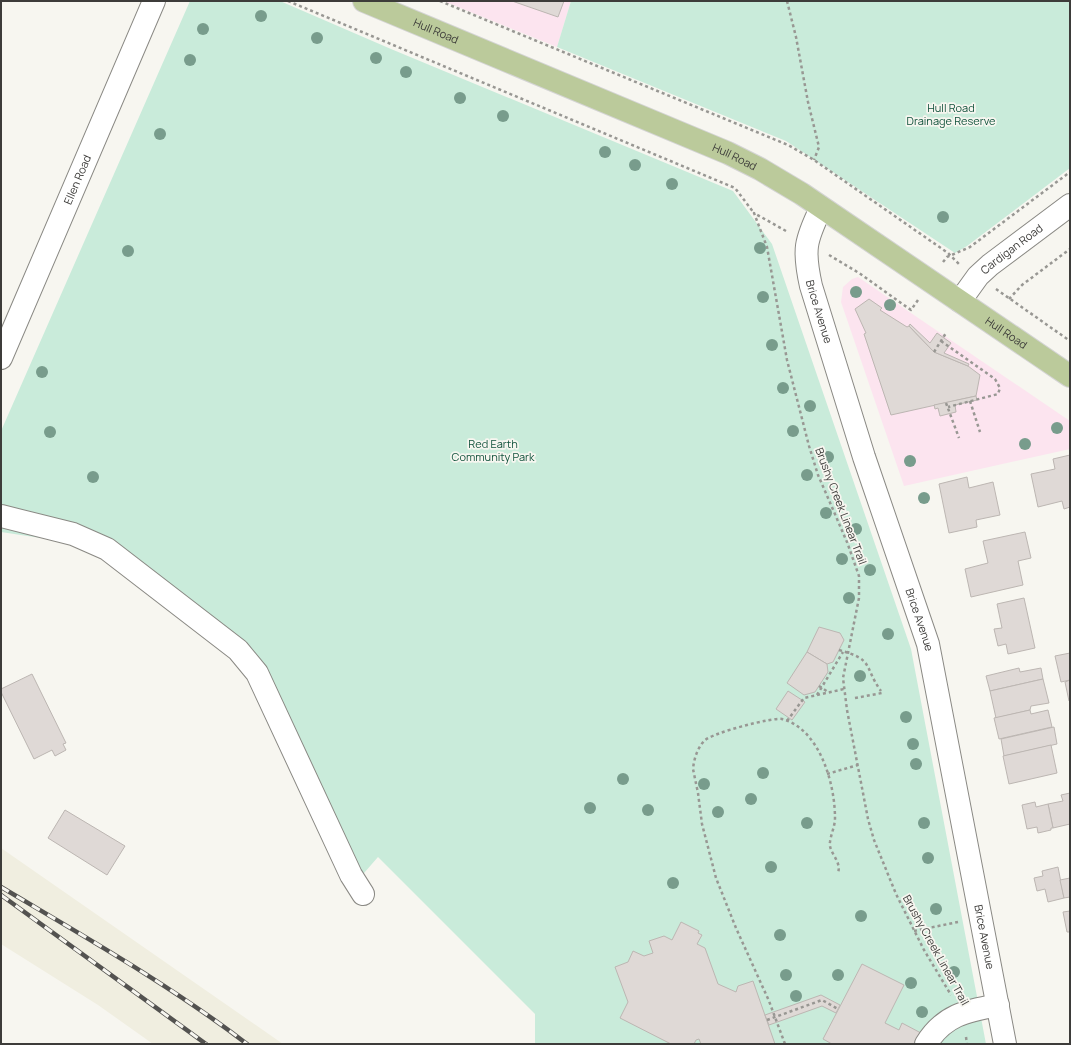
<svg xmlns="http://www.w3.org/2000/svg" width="1071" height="1045" font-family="Manrope,sans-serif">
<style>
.commercial{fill:#fce4ef}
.built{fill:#f0eee0}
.green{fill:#c9ebda}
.building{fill:#dfd9d6;stroke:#bcb6b2}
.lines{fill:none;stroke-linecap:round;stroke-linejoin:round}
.minor-casing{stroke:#8a8984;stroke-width:24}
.major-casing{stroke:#d4d4d4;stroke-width:24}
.path{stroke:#989793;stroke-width:2.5;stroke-dasharray:3 3;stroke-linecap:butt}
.minor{stroke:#fff;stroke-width:22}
.major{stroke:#bbca9b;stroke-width:22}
.rail-casing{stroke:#535250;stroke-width:4.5}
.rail{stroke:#f7f6f0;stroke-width:3;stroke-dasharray:9;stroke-linecap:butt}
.tree{fill:#789c8c}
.labels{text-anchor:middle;stroke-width:3.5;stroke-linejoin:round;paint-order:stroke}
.street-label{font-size:11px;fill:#3d3c3a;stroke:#f7f6f0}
.park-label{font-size:11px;fill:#10523b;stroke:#f7f6f0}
</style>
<rect width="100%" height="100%" fill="#f7f6f0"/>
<!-- commercial -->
<g class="commercial">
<path d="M443,1H571L557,47Z"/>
<path d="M858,277L1070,421V449L904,486L841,302L843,287L852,279Z"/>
</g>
<!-- built -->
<path class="built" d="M1,848L283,1044H153L98,1005L1,944Z"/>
<!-- green -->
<g class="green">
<path d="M190,1H280L391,49L733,191L772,244L911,649L986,1044H535V1014L378,857L351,888L256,690L236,660L103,558L74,543L1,532V431Z"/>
<path d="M571,1H1070V168L967,246L955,253L786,141L557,47Z"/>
</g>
<!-- building -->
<g class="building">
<path d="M512,1H564L558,17Z"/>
<path d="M869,299L882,308L880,310L907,327L909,326L934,352L968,366L980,375L976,396L891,415L864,334L866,333L855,309Z"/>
<path d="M910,324L930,343L937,333L951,343L944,353L969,364L968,366L934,352L909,326Z"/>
<path d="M976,396L977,400L955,405L956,412L940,416L938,408L935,409L934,405Z"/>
<path d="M1070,455V507L1064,509L1062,501L1038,507L1031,474L1055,469L1053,459Z"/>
<path d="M967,477L969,488L993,482L1000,515L976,520L977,527L949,533L939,484Z"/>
<path d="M1025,532L1031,558L1018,561L1023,585L971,597L965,569L988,563L983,541Z"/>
<path d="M1024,598L1035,648L1008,654L1006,644L998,646L994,629L1002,628L997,604Z"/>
<path d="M819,627L840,633L844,640L833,662L827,664L807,652Z"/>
<path d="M807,652L827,664L828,672L815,692L804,695L787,683Z"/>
<path d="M1070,653V680L1061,682L1055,656Z"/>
<path d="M1019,668L1020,672L1041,668L1043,679L990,691L986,676Z"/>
<path d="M32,674L66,743L63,744L66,750L55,756L52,750L34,759L1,692V689Z"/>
<path d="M1043,679L1049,703L1031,706L1030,710L996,718L990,691Z"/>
<path d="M1070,680V701H1069L1065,682Z"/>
<path d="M788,691L805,702L792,720L776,709Z"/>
<path d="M1030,710L1031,714L1048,710L1052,727L999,739L994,718Z"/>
<path d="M1054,727L1057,744L1004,756L1001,739Z"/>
<path d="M1051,745L1057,773L1009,784L1003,756Z"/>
<path d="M1070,793V824L1053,828L1048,804L1063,801L1061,795Z"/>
<path d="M1035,802L1036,807L1048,804L1053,828H1051V830L1038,833L1037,827L1027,829L1022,805Z"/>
<path d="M65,810L125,846L107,875L48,838Z"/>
<path d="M1058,867L1064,898L1048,902L1045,889L1037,891L1034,878L1043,876L1042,871Z"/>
<path d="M1070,878V897L1064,898L1060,880Z"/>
<path d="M1070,911V932H1067L1063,912Z"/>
<path d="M681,922L699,931L698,933L702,935L697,944L705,948L718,984L736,992L738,986L753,981L775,1044H701L699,1039L696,1040L694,1044H671L620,1018L628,1002L615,967L628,962L633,951L644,956L653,953L649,941L664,936L672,940Z"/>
<path d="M862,964L904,985L885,1023L899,1030L902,1023L921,1033L916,1044H832L823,1039Z"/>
<path d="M821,995L840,1005L836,1013L822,1006L769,1025L765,1015Z"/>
</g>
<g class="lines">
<!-- minor casing -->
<g class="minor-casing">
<g id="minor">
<path id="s1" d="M821,208C805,241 803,250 811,286L864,457L928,644L1005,1044"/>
<path id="s2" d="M960,301L978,276L990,265L1070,205"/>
<path id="s3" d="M1,358L154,1"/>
<path d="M1,516L73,534L107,549L238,650L257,673L351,875L363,894"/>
<path d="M926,1044C944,1015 966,1011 998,1005"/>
</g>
</g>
<!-- major casing -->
<g class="major-casing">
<g id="major">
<path id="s4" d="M364,1L728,153L760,169L802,194L1070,376"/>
</g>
</g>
<!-- path -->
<g class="path">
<path d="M288,1L735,188L754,213"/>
<path d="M440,1L788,145L814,160L948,253L959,264"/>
<path d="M787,1L796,37L808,102L819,147L814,160"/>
<path d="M786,231L754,213L767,247L787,360L809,446L818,475L847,542L859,576V598L843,678L847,710L868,819L874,840L896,894L924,950L951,995"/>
<path d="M829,255L859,273L911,310L918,300"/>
<path d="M943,262L947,257L970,247L1070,172"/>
<path d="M996,289L1070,341"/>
<path d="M1009,299L1022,285L1070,249"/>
<path d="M941,341L995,379L1000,388L998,394L948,407"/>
<path d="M934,352L946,333"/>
<path d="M970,401L980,432"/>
<path d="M946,403L959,438"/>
<path d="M839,650C875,660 863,666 881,691"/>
<path d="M819,686L828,692"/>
<path d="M817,695L843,652"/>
<path d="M855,698L882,693"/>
<path d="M787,721L804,698L844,689"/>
<path d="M827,774L858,765"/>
<path d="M914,931L958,922"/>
<path d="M767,1020L822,1000L838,1009"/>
<path d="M966,1037L967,1044"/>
<path d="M785,1044L769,1001L736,928L716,878L702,824L698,793L693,769C694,759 697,749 704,741C711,733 773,717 782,719C820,729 835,784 835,818C835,826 831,834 830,842C828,852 842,861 838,873"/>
</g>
<!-- minor -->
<use href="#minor" class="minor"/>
<!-- major -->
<use href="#major" class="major"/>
<!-- rail casing -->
<g class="rail-casing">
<g id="rail">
<path d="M1,887C85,937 170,985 247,1044"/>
<path d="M1,895L206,1044"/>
</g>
</g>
<!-- rail -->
<use href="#rail" class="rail"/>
</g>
<!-- trees -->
<g class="tree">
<circle cx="261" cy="16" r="6"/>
<circle cx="203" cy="29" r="6"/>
<circle cx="317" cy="38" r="6"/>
<circle cx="376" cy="58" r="6"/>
<circle cx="190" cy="60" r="6"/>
<circle cx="406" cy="72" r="6"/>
<circle cx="460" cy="98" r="6"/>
<circle cx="503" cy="116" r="6"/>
<circle cx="160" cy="134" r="6"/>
<circle cx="605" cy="152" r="6"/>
<circle cx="635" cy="165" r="6"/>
<circle cx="672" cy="184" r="6"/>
<circle cx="943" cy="217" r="6"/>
<circle cx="760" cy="248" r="6"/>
<circle cx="128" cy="251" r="6"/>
<circle cx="856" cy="292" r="6"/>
<circle cx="763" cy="297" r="6"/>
<circle cx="890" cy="305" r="6"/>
<circle cx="772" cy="345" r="6"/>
<circle cx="42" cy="372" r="6"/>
<circle cx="783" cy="388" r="6"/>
<circle cx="810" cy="406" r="6"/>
<circle cx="1057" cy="428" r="6"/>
<circle cx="793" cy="431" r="6"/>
<circle cx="50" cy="432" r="6"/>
<circle cx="1025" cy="444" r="6"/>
<circle cx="828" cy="457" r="6"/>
<circle cx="910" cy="461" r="6"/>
<circle cx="807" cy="475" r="6"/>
<circle cx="93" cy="477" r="6"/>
<circle cx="924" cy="498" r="6"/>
<circle cx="826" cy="513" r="6"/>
<circle cx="856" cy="529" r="6"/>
<circle cx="842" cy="559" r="6"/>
<circle cx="870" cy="570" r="6"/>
<circle cx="849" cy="598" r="6"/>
<circle cx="888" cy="634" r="6"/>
<circle cx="860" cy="676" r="6"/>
<circle cx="906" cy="717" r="6"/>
<circle cx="913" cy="744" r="6"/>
<circle cx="916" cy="764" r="6"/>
<circle cx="763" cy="773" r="6"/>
<circle cx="623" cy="779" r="6"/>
<circle cx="704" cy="784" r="6"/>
<circle cx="751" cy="799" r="6"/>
<circle cx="590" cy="808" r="6"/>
<circle cx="648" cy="810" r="6"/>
<circle cx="718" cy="812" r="6"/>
<circle cx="807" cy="823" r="6"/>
<circle cx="924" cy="823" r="6"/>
<circle cx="928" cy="858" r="6"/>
<circle cx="771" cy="867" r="6"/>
<circle cx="673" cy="883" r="6"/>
<circle cx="936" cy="909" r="6"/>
<circle cx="861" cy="916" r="6"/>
<circle cx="780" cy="935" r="6"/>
<circle cx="954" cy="972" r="6"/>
<circle cx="786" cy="975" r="6"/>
<circle cx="838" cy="975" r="6"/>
<circle cx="911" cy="983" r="6"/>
<circle cx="796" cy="996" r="6"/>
<circle cx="922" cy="1012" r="6"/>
</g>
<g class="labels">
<!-- street labels -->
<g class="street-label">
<text dy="4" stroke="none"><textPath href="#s4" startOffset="78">Hull Road</textPath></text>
<text dy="4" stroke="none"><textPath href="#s4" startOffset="402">Hull Road</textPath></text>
<text dy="4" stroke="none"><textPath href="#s3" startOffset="194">Ellen Road</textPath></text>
<text dy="4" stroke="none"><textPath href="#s2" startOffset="74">Cardigan Road</textPath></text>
<text dy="4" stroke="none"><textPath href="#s1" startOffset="108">Brice Avenue</textPath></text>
<text dy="4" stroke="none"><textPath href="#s4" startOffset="726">Hull Road</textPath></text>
<text transform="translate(841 506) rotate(69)" y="4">Brushy Creek Linear Trail</text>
<text dy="4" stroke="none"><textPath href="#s1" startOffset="432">Brice Avenue</textPath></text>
<text dy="4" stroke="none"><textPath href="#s1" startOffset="756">Brice Avenue</textPath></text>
<text transform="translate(936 950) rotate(61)" y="4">Brushy Creek Linear Trail</text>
</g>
<!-- park labels -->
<g class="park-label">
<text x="951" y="112">Hull Road<tspan x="951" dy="13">Drainage Reserve</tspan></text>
<text x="493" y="448">Red Earth<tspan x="493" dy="13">Community Park</tspan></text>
</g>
</g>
<!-- border -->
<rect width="1071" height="1045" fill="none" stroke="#3d3c3a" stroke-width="4"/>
</svg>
